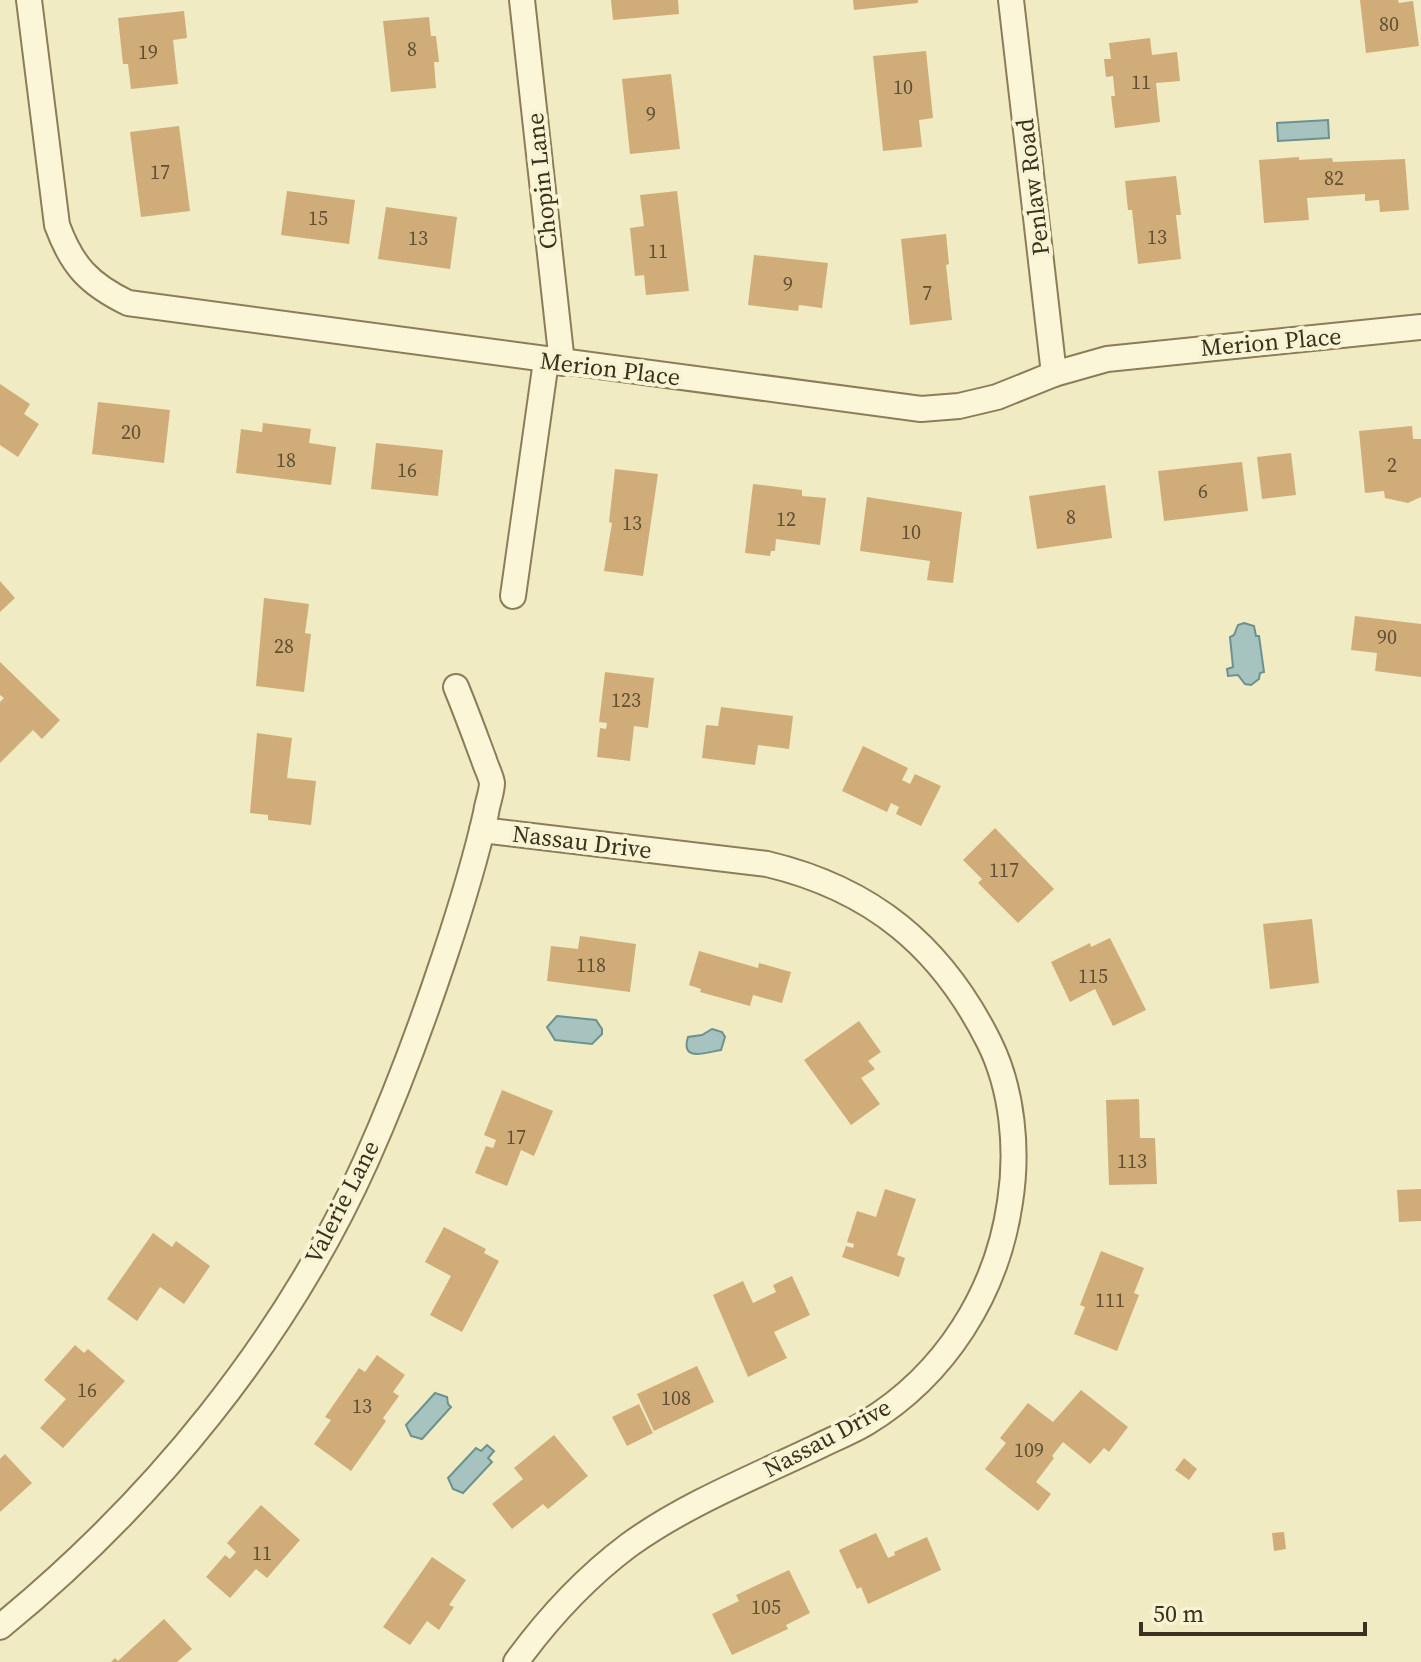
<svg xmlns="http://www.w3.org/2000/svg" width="1421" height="1662" font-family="'Source Serif 4',serif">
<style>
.water{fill:#a6c3c0;stroke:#6c9290;stroke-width:2}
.building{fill:#d0ad78}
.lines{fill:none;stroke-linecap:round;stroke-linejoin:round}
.street-casing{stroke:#8b7d59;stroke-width:28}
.street{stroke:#faf6d7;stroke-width:24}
.labels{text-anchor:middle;stroke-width:8;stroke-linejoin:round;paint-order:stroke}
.number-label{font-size:20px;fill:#605034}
.street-label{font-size:24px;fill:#3b311e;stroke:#f7f4d3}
</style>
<rect width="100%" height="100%" fill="#f0ebc3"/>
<!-- water -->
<g class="water">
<path d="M1328,120L1329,138L1278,141L1277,123Z"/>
<path d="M1244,623L1254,626L1256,636H1259L1264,672L1260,673L1259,679L1251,685L1245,684L1238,675L1228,676L1227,669L1233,667L1230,637L1234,635L1238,625Z"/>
<path d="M557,1016L596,1020L602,1029V1034L592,1044L555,1040L547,1027Z"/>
<path d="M712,1029L722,1032L725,1037L721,1050C707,1052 680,1063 688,1037L702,1035Z"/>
<path d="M435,1393L447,1397L448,1404L451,1407L422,1439L411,1436L406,1425Z"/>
<path d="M487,1445L494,1451L488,1458L492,1462L463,1493L453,1489L448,1478L476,1448L481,1451Z"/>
</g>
<!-- building -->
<g class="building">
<path d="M611,0H678L679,14L613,20Z"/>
<path d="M853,0H918V3L854,10Z"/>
<path d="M1360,0H1398L1399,3L1413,1L1419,46L1366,53Z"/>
<path d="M184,11L187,38L173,40L178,84L131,89L128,64H123L118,18Z"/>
<path d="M429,17L431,36H436L439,62H434L436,88L391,92L383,21Z"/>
<path d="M1150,38L1152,55L1177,52L1180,81L1156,83L1160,122L1115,128L1111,96H1115L1113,76L1106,77L1104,59H1111L1109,43Z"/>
<path d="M926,51L933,118L919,120L922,147L883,151L873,56Z"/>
<path d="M671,74L680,149L630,154L622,79Z"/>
<path d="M179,126L190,211L141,217L130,132Z"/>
<path d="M1299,157V160L1332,158L1333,162L1405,159L1409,210L1380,212L1379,200L1365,201V194L1307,198L1309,220L1264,223L1259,160Z"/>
<path d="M1176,176L1181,215H1176L1181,259L1138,264L1132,210H1128L1125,181Z"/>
<path d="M287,191L355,200L349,244L281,235Z"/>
<path d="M677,191L689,291L646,295L644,275L635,276L630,228L644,226L640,195Z"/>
<path d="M386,207L457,217L450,269L378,259Z"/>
<path d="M946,234L949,264L946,265L952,320L910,325L901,239Z"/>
<path d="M754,255L828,263L822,308L799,305L798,311L748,305Z"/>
<path d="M0,384L30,404L24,414L39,424L18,457L0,445Z"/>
<path d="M98,402L170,410L164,463L92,454Z"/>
<path d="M263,423L311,429L309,443L336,447L331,485L236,473L241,429L262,432Z"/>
<path d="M1412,426L1413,439H1421V497L1408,503L1385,498L1384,491L1365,493L1359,431Z"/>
<path d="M376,443L443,450L438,496L371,489Z"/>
<path d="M1291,453L1296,495L1262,499L1257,457Z"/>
<path d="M1242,462L1248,511L1164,521L1158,471Z"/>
<path d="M615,469L658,474L643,576L604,571L612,523L609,522Z"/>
<path d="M753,484L802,490V496L826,498L820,545L776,539L775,551H771L770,556L745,553Z"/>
<path d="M1105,485L1112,538L1037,549L1029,496Z"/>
<path d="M867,497L962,512L953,583L927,580L930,561L860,551Z"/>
<path d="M0,581L15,598L0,612Z"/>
<path d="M264,598L309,604L305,633L311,634L304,692L256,686Z"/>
<path d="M1355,616L1421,624V677L1375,671L1377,653L1351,650Z"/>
<path d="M0,662L60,720L42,739L33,730L0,763V702L4,698L0,695Z"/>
<path d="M605,672L654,678L648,728L634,726L630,761L597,757L600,728L606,729L607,723L599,722Z"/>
<path d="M721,707L793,716L789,749L758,745L755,765L702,758L706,725L718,726Z"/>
<path d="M257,733L292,738L287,778L316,781L311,825L268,820V815L250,813Z"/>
<path d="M863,746L908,768L902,780L910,784L915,774L941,786L921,826L896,814L899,807L891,803L887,812L842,791Z"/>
<path d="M995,828L1054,889L1018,923L978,883L982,879L963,860Z"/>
<path d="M1312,919L1319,983L1270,989L1263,924Z"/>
<path d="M580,936L636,944L630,992L547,981L551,946L578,949Z"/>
<path d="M1110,938L1146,1010L1113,1026L1095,989L1070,1002L1051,962L1090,943L1091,947Z"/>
<path d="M699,951L758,968L759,963L791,972L782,1003L753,995L750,1006L700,992L701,989L689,985Z"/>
<path d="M859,1021L881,1052L868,1061L875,1069L861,1078L880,1104L851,1125L804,1060Z"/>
<path d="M502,1090L553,1111L534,1156L521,1150L507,1186L475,1173L486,1146L493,1148L496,1140L484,1135Z"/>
<path d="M1139,1099L1140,1138H1155L1157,1184L1109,1185L1106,1100Z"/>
<path d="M885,1189L916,1199L897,1255L905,1258L899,1277L842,1257L846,1246L853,1248L854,1244L847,1242L857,1211L876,1217Z"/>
<path d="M1421,1189V1221L1399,1222L1397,1190Z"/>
<path d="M444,1227L486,1249L484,1253L499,1261L462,1332L430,1315L451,1276L425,1262Z"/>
<path d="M153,1233L172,1247L176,1241L210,1266L184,1304L160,1287L137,1321L107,1299Z"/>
<path d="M1101,1251L1144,1268L1134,1293L1139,1295L1117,1351L1074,1334L1085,1307L1080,1305Z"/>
<path d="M792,1276L810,1315L774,1332L787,1358L748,1377L713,1295L743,1281L753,1303L776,1292L773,1285Z"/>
<path d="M75,1345L84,1353L88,1349L125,1381L63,1448L40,1428L66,1399L44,1380Z"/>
<path d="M377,1355L405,1375L393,1392L399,1396L383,1418L386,1421L351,1471L314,1444L331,1420L325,1417L359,1368L365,1372Z"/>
<path d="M697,1366L714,1402L654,1431L637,1394Z"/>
<path d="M1081,1390L1128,1427L1109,1452L1104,1448L1090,1464L1063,1442L1052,1456L1054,1458L1036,1482L1051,1494L1038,1511L985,1469L1006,1443L1000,1438L1028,1403L1053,1422Z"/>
<path d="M639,1404L653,1433L627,1446L612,1417Z"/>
<path d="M554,1435L588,1476L548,1509L543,1504L512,1529L492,1504L523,1479L514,1468Z"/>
<path d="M5,1454L32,1483L0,1512V1459Z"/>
<path d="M1184,1458L1197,1469L1189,1480L1175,1470Z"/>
<path d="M261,1505L300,1540L267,1578L256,1569L230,1598L206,1577L225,1555L230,1559L236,1552L227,1543Z"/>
<path d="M1284,1532L1286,1549L1274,1551L1272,1533Z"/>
<path d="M876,1533L888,1558L895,1555L894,1552L927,1537L941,1570L868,1604L861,1587L857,1589L839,1550Z"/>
<path d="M432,1557L466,1580L449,1605L454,1607L439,1630L427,1621L410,1645L383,1627Z"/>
<path d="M789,1570L810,1613L786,1625L788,1629L732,1655L712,1614L739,1601L736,1595Z"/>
<path d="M164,1619L192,1649L177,1662H111L115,1658L118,1661Z"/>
</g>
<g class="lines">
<!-- street casing -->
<g class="street-casing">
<g id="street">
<path d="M29,0L57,225C72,266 89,284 128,303L921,409L959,406L997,397L1054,374L1107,359L1421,327"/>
<path d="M522,0L562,363"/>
<path d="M1011,0L1054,374"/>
<path d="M513,596L546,361"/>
<path d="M482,830L767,864C872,889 941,946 989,1042C1013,1090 1018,1151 1010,1202C997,1293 945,1375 866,1423C851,1432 833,1439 817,1447C754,1477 686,1504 629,1545C585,1578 548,1618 516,1662"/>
<path d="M0,1627C153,1502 285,1341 366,1161C396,1094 421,1027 444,958C460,910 475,862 486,813C487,804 492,792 492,783C491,776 486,767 484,760C475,736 466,711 456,687"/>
</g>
</g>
<!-- street -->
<use href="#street" class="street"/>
</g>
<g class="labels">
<!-- number labels -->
<g class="number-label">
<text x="1389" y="31">80</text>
<text x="412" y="56">8</text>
<text x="148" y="59">19</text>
<text x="1141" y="89">11</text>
<text x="903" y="94">10</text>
<text x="651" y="121">9</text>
<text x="160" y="179">17</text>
<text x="1334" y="185">82</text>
<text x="318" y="225">15</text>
<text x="1157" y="244">13</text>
<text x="418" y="245">13</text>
<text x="658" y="258">11</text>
<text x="788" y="291">9</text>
<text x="927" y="300">7</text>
<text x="131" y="439">20</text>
<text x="286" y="467">18</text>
<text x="1392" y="472">2</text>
<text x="407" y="477">16</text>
<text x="1203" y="498">6</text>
<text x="1071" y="524">8</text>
<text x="786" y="526">12</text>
<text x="632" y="530">13</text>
<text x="911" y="539">10</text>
<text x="1387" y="644">90</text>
<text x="284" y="653">28</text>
<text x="626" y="707">123</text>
<text x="1004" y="877">117</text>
<text x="591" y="972">118</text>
<text x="1093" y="983">115</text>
<text x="516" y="1144">17</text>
<text x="1132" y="1168">113</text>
<text x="1110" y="1307">111</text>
<text x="87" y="1397">16</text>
<text x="676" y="1405">108</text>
<text x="362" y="1413">13</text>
<text x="1029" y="1457">109</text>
<text x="262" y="1560">11</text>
<text x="766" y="1614">105</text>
</g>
<!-- street labels -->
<g class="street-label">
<text transform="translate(542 181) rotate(-96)" y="8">Chopin Lane</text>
<text transform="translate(1033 187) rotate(-97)" y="8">Penlaw Road</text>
<text transform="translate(1271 342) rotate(-5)" y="8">Merion Place</text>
<text transform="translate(610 369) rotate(7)" y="8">Merion Place</text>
<text transform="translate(582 842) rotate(7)" y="8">Nassau Drive</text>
<text transform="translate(342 1202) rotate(-63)" y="8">Valerie Lane</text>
<text transform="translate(827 1438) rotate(-28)" y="8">Nassau Drive</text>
</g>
</g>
<!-- scale -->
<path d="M1141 1622v12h224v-12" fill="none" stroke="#3b311e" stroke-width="4"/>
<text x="1153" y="1622" font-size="24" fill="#3b311e" stroke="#f7f4d3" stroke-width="6" paint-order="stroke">50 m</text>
</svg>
